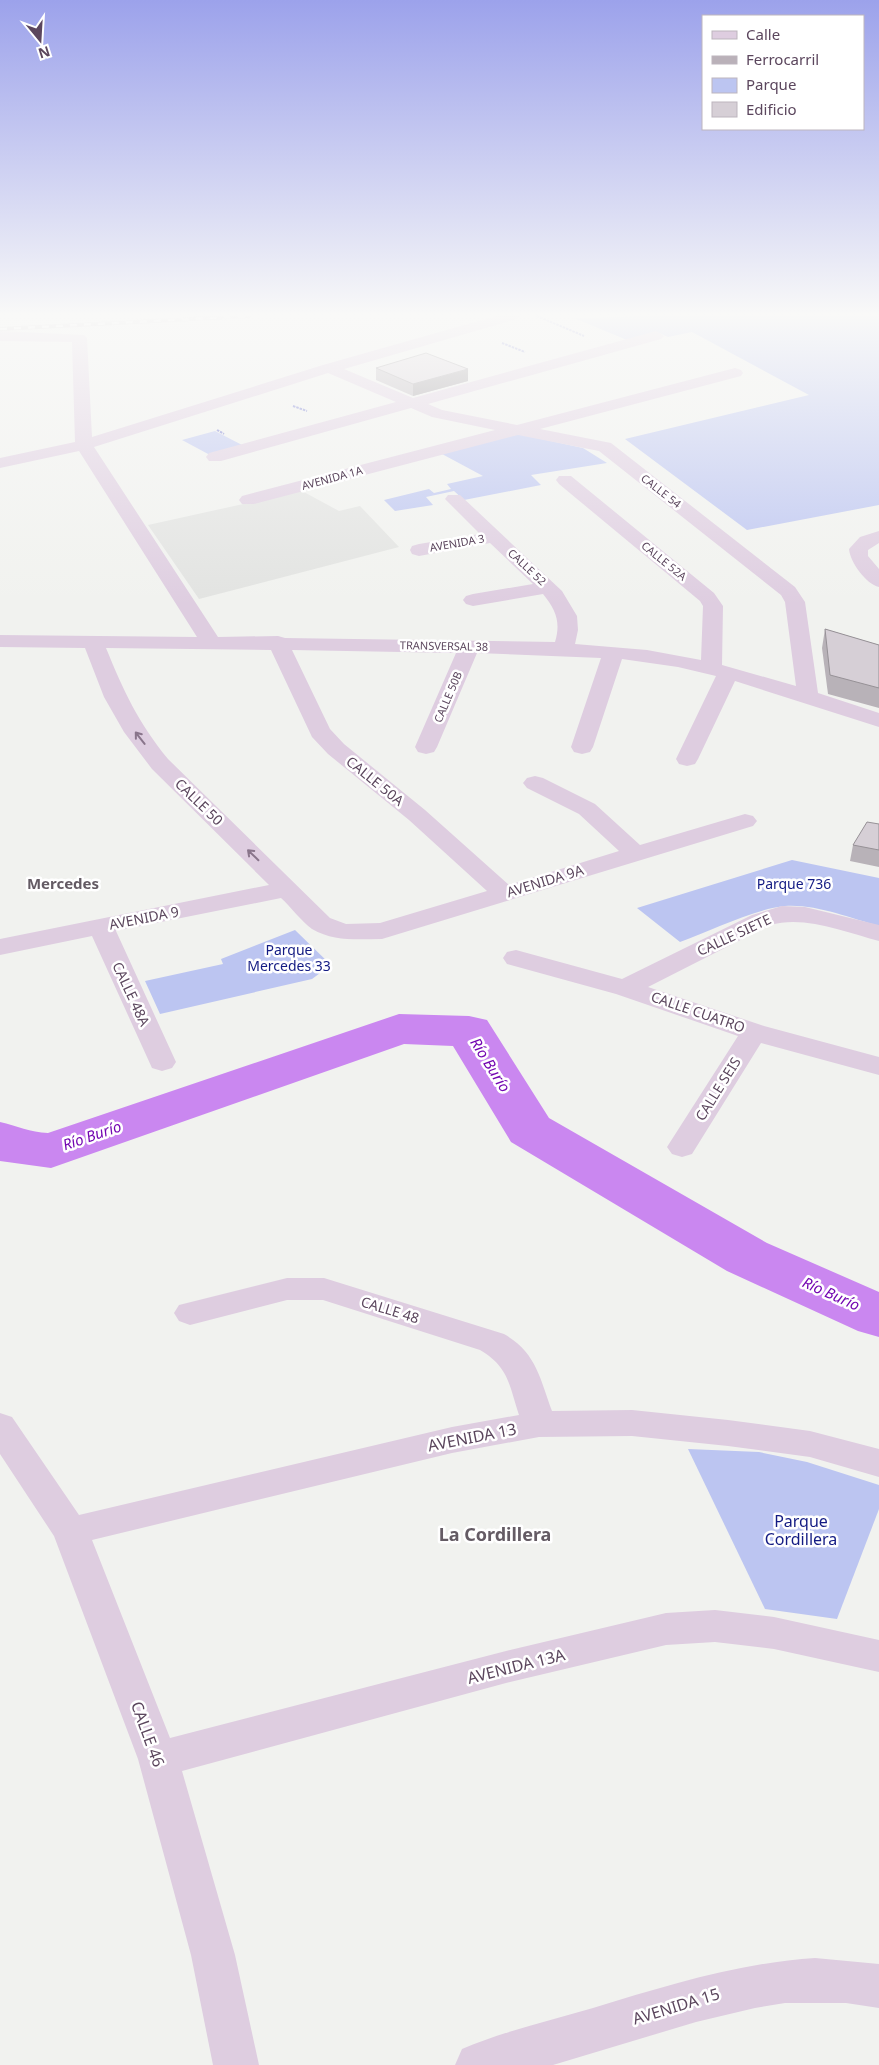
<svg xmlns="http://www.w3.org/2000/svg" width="879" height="2065" font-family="'Noto Sans',sans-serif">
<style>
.education{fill:#e2e3e1}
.green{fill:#bcc5f1}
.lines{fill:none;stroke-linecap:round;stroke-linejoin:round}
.river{fill:#ca87f0;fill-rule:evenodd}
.path{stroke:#7278d1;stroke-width:2;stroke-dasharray:2.5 1;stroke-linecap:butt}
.minor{fill:#decde0;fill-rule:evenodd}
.rail-casing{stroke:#bab1b9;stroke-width:4}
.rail{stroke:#fff;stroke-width:2.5;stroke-dasharray:7;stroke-linecap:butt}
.wall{fill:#b8b2b8}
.shaded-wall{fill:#969196}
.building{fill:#d6cfd6;stroke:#969196}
.oneway{stroke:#89758b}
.labels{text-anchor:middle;stroke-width:5;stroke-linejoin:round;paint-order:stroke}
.far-street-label{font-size:11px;fill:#5b465d;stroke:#fff}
.street-label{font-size:14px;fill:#5b465d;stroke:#fff}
.park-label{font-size:14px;fill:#131b83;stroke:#fff}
.neighbourhood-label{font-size:15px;font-weight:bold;fill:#645b64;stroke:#fff}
.water-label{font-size:15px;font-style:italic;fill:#7306b1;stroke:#fff}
.near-street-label{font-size:16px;fill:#5b465d;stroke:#fff}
.near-park-label{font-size:16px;fill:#131b83;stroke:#fff}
.near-neighbourhood-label{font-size:18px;font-weight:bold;fill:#645b64;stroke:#fff}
</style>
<rect width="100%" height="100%" fill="#f1f2ef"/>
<!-- education -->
<path class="education" d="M302,491L339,511L360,506L399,547L199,599L148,525Z"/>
<!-- green -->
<g class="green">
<path d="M662,316H879V505L747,530L625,439L809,395L692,332L668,337L657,332L627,340L574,318Z"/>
<path d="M215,431L244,446L210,455L182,440Z"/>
<path d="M519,434L583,448L607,463L531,475L541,485L464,500L454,491L426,497L433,505L395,511L384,500L429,489L434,493L451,489L447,484L483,476L442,454Z"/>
<path d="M792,860L879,878V926C850,918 816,904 785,906C754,909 710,931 680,942L637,908Z"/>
<path d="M295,930L331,965L312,979L160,1014L145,981L223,964L221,959Z"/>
<path d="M688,1449L759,1452L807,1462L879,1485V1509L837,1619L765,1609Z"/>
</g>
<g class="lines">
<!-- river -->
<path class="river" d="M399,1014L469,1016L487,1020L549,1118L767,1243L879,1292V1337L858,1331L727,1271L511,1142L453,1046L404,1044L51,1168L0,1161V1122C17,1126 30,1132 48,1133Z"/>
<!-- path -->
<g class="path">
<path d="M537,316L584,336"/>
<path d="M502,343L525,352"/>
<path d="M293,406L307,411"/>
<path d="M217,430L224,434"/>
</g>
<!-- minor -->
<g class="minor">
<path d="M496,316H519L517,319L344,369L413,398L656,331L664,336L661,339L428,404L442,410L517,425L735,368L741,370L743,373L741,376L540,429L611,443L795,587L805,602L818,693L879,713V727L735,681L698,759L695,764L687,766L679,764L676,759L716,676L678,667L622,659L593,747L590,752L582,754L574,752L571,747L601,658L477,653L437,747L434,752L426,754L418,752L415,747L456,653L292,650L330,729L344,744L425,810L509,885L619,851L579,814L527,788L523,783L527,778L535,776L543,778L595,804L640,845L745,814L753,816L757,821L753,826L382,939C358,939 334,942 312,929C301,921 291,907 281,898L116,931L176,1062L172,1068L162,1071L152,1068L92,936L0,955V939L269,885L152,769L124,732L104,697L85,648L0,647V635L197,637L79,451L0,468V458L75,442L72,342L0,341V331L84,335L87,338L92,437L323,365ZM328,373L396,402L209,453L206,457L209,461H221L411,408L432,417L495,430L242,496L239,500L242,504H254L518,435L599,451L781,595L785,602L796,686L722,665L723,606L714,593L571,476H559L556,480L559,484L700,601L703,606L701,660L647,650L575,644L578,630L577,616L562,591L460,495H448L445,499L480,534L419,544L412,546L410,550L412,554L419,556L490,543L533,584L473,594L466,596L463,600L466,604L473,606L543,594C556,610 561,622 555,642L285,638L278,636L218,637L94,447ZM106,648L271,650L312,737L328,754L409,820L487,891L380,923L346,924L330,918L168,759C138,722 124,692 106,648Z"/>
<path d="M879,531V543L868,550V556L879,569V587C866,584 850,562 849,549L860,537Z"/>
<path d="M782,906L805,907L879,925V941C845,932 805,915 770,925L648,987L764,1026L879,1057V1075L761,1043L692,1154L682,1157L672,1154L667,1147L738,1036L616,994L507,964L503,958L507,952L516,950L622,979L752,915Z"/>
<path d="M287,1278H324L504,1334C536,1352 540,1378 552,1411L632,1410L728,1420L810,1431L879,1449V1477L810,1457L728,1446L632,1436L539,1437L452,1453L92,1540L170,1738L506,1651L666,1613L715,1610L774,1617L879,1640V1672L774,1649L715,1642L666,1645L506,1683L182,1771L235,1955L259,2065H213L191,1955L138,1759L54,1536L0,1454V1413L12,1417L79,1515L452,1427L519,1415C509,1385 509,1367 480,1350L323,1300H287L190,1325L179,1321L174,1313L179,1305Z"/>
<path d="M815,1958L879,1964V2008L846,2003H785L755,2008L696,2022L553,2065H455L462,2049C504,2031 549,2021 593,2008C666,1986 738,1963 815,1958Z"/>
</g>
<!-- rail casing -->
<g class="rail-casing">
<path id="rail" d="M0,329L249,316"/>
</g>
<!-- rail -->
<use href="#rail" class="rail"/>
</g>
<!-- wall -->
<g class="wall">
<path d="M376,368L468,381L413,396L376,380Z"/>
<path d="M825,629L879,645V708L828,694L822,648Z"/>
<path d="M879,824V867L850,861L853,845Z"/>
</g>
<!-- shaded-wall -->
<path class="shaded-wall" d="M468,369V381L413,396V384Z"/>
<!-- building -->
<g class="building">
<path d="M426,353L468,369L413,384L376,368Z"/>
<path d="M825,629L879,645V688L830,675Z"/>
<path d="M867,822L879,824V850L853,845Z"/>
</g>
<!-- one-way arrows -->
<defs><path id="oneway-shaft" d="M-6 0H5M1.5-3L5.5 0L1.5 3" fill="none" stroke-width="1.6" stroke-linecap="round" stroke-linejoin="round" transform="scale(1.25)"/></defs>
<g class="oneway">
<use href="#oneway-shaft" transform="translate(140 738) rotate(-128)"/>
<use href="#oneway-shaft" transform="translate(253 855) rotate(-136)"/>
</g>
<!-- sky -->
<linearGradient id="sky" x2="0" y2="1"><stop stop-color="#9ca2eb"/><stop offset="0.52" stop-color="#f9f9f8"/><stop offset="1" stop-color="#f9f9f8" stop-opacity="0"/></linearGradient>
<rect width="879" height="605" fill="url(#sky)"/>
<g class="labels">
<!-- far-street labels -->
<g class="far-street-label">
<text transform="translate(332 478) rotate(-15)" y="4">AVENIDA 1A</text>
<text transform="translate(661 491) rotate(38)" y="4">CALLE 54</text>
<text transform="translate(457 543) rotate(-10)" y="4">AVENIDA 3</text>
<text transform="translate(664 561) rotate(39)" y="4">CALLE 52A</text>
<text transform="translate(527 567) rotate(43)" y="4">CALLE 52</text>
<text transform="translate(444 646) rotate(1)" y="4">TRANSVERSAL 38</text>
<text transform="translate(448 697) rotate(-67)" y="4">CALLE 50B</text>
</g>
<!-- street labels -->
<g class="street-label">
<text transform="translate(375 781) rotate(39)" y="5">CALLE 50A</text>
<text transform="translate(199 802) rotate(44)" y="5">CALLE 50</text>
<text transform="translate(545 881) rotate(-17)" y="5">AVENIDA 9A</text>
<text transform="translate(144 918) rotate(-11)" y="5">AVENIDA 9</text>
<text transform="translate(734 935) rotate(-25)" y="5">CALLE SIETE</text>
<text transform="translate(131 994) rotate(65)" y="5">CALLE 48A</text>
<text transform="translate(698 1012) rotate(19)" y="5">CALLE CUATRO</text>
<text transform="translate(718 1089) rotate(-58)" y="5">CALLE SEIS</text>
<text transform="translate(390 1310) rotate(17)" y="5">CALLE 48</text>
</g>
<!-- park labels -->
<g class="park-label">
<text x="794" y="889">Parque 736</text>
<text x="289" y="955">Parque<tspan x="289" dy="16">Mercedes 33</tspan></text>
</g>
<!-- neighbourhood labels -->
<g class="neighbourhood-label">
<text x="63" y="889">Mercedes</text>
</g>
<!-- water labels -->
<g class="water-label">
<text transform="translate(490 1065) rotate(58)" y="5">Río Burío</text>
<text transform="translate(92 1136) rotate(-19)" y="5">Río Burío</text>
<text transform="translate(831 1294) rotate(24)" y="5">Río Burío</text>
</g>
<!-- near-street labels -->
<g class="near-street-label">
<text transform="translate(472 1437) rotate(-11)" y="6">AVENIDA 13</text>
<text transform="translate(516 1666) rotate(-14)" y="6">AVENIDA 13A</text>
<text transform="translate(148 1734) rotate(70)" y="6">CALLE 46</text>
<text transform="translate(676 2006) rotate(-17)" y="6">AVENIDA 15</text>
</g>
<!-- near-park labels -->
<g class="near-park-label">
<text x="801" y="1527">Parque<tspan x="801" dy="18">Cordillera</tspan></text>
</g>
<!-- near-neighbourhood labels -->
<g class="near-neighbourhood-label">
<text x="495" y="1541">La Cordillera</text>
</g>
</g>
<!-- legend -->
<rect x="702" y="15" width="162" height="115" fill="#ffffff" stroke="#bdb5be"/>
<rect x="712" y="31" width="25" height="8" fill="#decde0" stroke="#bdb5be"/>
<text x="746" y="40" font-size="15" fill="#5b465d">Calle</text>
<rect x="712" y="56" width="25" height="8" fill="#bab1b9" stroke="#bdb5be"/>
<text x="746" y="65" font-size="15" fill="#5b465d">Ferrocarril</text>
<rect x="712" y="78" width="25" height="15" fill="#bcc5f1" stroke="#bdb5be"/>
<text x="746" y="90" font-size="15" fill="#5b465d">Parque</text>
<rect x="712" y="102" width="25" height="15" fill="#d6cfd6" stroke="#bdb5be"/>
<text x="746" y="115" font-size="15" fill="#5b465d">Edificio</text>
<!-- north arrow -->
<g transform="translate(40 40) rotate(162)" stroke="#ffffff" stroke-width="4" paint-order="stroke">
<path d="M0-4L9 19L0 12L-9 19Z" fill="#5b465d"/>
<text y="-8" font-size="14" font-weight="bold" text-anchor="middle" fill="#5b465d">N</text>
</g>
</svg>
